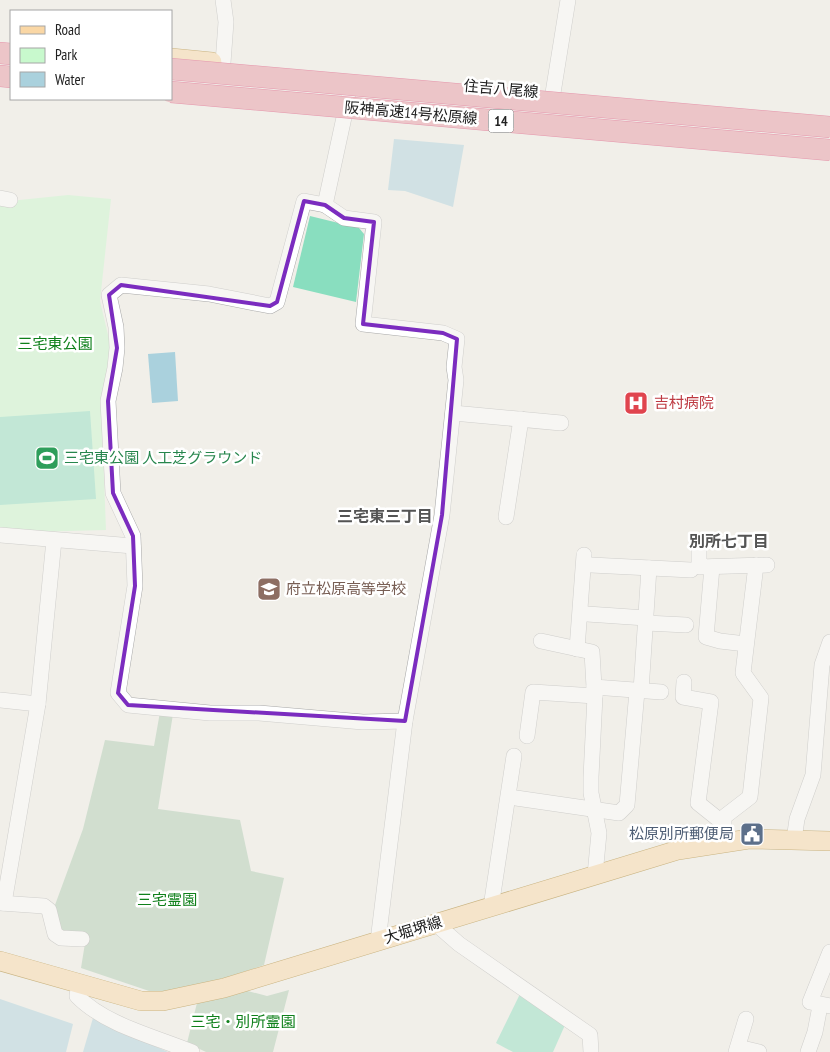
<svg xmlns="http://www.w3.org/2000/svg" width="830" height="1052" font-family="'PT Sans Narrow','Noto Sans JP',sans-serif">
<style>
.cemetery{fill:#aacab0}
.park{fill:#c8f9cd}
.pitch{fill:#89debf}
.water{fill:#aad1dd}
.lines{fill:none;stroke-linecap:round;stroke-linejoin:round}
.minor-casing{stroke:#a8a8a8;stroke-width:16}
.major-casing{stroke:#9b6d04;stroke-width:20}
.highway-casing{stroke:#d82d63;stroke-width:22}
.minor{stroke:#fff;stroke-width:15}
.major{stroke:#fad7a5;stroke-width:19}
.highway{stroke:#e693a0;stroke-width:21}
.highway-bridge-casing{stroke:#d82d63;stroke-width:22;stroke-linecap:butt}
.highway-bridge{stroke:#e693a0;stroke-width:21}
.marked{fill:none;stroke:#7b2cbf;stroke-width:4;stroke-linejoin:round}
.labels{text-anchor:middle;stroke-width:5;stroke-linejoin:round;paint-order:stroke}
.shield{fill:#fff;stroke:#646464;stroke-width:1}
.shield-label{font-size:14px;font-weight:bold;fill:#212121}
.street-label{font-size:15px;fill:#212121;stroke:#fff}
.park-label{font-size:15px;fill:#0f801b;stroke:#fff}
.health-label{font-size:15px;fill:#be3a42;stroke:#fff;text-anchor:start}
.leisure-label{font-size:15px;fill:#27864d;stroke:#fff;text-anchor:start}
.education-label{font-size:15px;fill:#785e54;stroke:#fff;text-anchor:start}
.service-label{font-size:15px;fill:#4e5e75;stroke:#fff;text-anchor:end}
.neighbourhood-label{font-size:16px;font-weight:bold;fill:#545454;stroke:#fff}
</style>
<rect width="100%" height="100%" fill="#f1efe9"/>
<!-- cemetery -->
<g class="cemetery">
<path d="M160,712L173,714L158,809L240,820L251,871L284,878L264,965L196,988L155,993L81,968L86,937L62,932L55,905L83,829L105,740L154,746Z"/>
<path d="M244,990L267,996L289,990L273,1052H206L187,1043L197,1003Z"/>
</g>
<!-- park -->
<path class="park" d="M68,195L111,199L100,301L109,339V359L101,398L106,530L31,532L0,529V202Z"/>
<!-- pitch -->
<g class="pitch">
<path d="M310,216L359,228L364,234L356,302L293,287Z"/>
<path d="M90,411L96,499L0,505V417Z"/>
<path d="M520,994L565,1025L553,1052H513L496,1043Z"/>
</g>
<!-- water -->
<g class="water">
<path d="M394,139L464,145L453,207L405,191L388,190Z"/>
<path d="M175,352L178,401L152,403L148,354Z"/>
<path d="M0,999L73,1024L66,1052H0Z"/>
<path d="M93,1018L168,1052H83Z"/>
</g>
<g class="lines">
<!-- minor casing -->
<g class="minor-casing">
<g id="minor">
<path d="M223,63L226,22L223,0"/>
<path d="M553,93L568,0"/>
<path d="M348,99L325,205L304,201L277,302L270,306L209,294L121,285L109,295L116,327L117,348L115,368L108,401L113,493L133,536L135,586L118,693L128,705L210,713H259L363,722L405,721"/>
<path d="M0,198L10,200"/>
<path d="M325,205L344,218L374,222L363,324L443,333L457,339L454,367L456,380L442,515L405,721L378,941"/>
<path d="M453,413L561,423"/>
<path d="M506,517L521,419"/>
<path d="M0,535L133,546"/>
<path d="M699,545V567L767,565"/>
<path d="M591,565L691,570"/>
<path d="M712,567L706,637L720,641L746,644"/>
<path d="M587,614L646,618"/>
<path d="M646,623L686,625"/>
<path d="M541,641L592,652L594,687L661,692"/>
<path d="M577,649L584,555"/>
<path d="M684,682L683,697L711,702L698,803L723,823"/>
<path d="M641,691L649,568"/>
<path d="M0,700L38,704"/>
<path d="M527,736L533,692L595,696L594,687"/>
<path d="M516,798L619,813L627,805L637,691"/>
<path d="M794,840L797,819L813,775L822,665L830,642"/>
<path d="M724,843V817L750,797L761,698L743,673L756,565"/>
<path d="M595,875L599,833L591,793V777L595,696"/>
<path d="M0,903L44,906L49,910L55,934L61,938L82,939"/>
<path d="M4,903L38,704L54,540"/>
<path d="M491,907L514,756"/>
<path d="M435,923L459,944L590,1035L591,1052"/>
<path d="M830,952L810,1002L830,1006"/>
<path d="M79,983L77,996C105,1025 156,1037 192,1052"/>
<path d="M738,1047L759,1052"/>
<path d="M736,1052L746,1019"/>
<path d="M808,1052L815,1032L820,1006"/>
</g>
</g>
<!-- major casing -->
<g class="major-casing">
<g id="major">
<path d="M171,58L212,62"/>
<path d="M0,961L141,1001H163L224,988L678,850L749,839L830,841"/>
</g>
</g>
<!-- highway casing -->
<g class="highway-casing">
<g id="highway">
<path d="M0,53L11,54"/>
<path d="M0,76L11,77"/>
</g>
</g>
<!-- minor -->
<use href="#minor" class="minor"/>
<!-- major -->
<use href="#major" class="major"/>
<!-- highway -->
<use href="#highway" class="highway"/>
<!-- highway-bridge casing -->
<g class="highway-bridge-casing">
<g id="highway-bridge">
<path d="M171,69L830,127"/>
<path d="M171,92L830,150"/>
</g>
</g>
<!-- highway-bridge -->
<use href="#highway-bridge" class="highway-bridge"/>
</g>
<!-- marked area -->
<path d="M0 0H830V1052H0ZM304,201L325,205L344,218L374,222L363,324L443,333L457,339L442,515L405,721L128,705L118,693L135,586L133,536L113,493L108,401L117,348L109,295L121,285L270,306L277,302Z" fill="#f1efe9" fill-opacity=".55" fill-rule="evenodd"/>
<path class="marked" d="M304,201L325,205L344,218L374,222L363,324L443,333L457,339L442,515L405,721L128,705L118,693L135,586L133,536L113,493L108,401L117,348L109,295L121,285L270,306L277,302Z"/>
<!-- icons -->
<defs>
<g id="hospital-square" transform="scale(1.25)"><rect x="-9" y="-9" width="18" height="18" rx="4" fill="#e0444e" stroke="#fff"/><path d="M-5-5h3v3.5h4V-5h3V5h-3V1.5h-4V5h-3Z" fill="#fff"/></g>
<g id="stadium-square" transform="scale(1.25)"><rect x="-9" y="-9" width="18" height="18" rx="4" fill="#2e9e5b" stroke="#fff"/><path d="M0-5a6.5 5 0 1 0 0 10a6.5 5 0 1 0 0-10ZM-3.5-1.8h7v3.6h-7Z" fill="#fff"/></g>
<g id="school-square" transform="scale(1.25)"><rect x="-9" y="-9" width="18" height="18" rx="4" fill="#8d6e63" stroke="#fff"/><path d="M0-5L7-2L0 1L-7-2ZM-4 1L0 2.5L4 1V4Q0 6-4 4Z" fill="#fff"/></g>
<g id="civic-square" transform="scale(1.25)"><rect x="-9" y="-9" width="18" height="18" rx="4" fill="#5c6f8a" stroke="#fff"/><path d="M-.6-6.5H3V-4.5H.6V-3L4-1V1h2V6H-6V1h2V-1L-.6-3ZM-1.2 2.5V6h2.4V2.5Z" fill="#fff"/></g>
</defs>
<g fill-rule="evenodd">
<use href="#hospital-square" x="636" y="403"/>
<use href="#stadium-square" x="47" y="458"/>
<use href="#school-square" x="269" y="589"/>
<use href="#civic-square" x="752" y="834"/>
</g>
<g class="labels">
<!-- shield labels -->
<rect class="shield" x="488.5" y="109.5" width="25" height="23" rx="4"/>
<g class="shield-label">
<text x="501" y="126">14</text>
</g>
<!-- street labels -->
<g class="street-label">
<text transform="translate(501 89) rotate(5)" y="5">住吉八尾線</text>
<text transform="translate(411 113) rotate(5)" y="5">阪神高速14号松原線</text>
<text transform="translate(413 930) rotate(-17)" y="5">大堀堺線</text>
</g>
<!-- park labels -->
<g class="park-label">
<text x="55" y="349">三宅東公園</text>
<text x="167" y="905">三宅霊園</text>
<text x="243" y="1027">三宅・別所霊園</text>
</g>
<!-- health labels -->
<g class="health-label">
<text x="654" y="408">吉村病院</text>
</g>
<!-- leisure labels -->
<g class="leisure-label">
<text x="64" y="463">三宅東公園 人工芝グラウンド</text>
</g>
<!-- education labels -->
<g class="education-label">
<text x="286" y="594">府立松原高等学校</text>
</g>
<!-- service labels -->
<g class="service-label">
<text x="734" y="839">松原別所郵便局</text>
</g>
<!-- neighbourhood labels -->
<g class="neighbourhood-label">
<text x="385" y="522">三宅東三丁目</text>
<text x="729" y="547">別所七丁目</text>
</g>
</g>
<!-- legend -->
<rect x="10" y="10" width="162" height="90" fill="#ffffff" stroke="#a6a6a6"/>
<rect x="20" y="26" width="25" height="8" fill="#fad7a5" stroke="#a6a6a6"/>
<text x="55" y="35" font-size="15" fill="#212121">Road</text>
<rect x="20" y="48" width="25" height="15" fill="#c8f9cd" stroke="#a6a6a6"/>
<text x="55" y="60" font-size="15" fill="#212121">Park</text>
<rect x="20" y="72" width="25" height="15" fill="#aad1dd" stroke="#a6a6a6"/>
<text x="55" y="85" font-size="15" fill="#212121">Water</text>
</svg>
